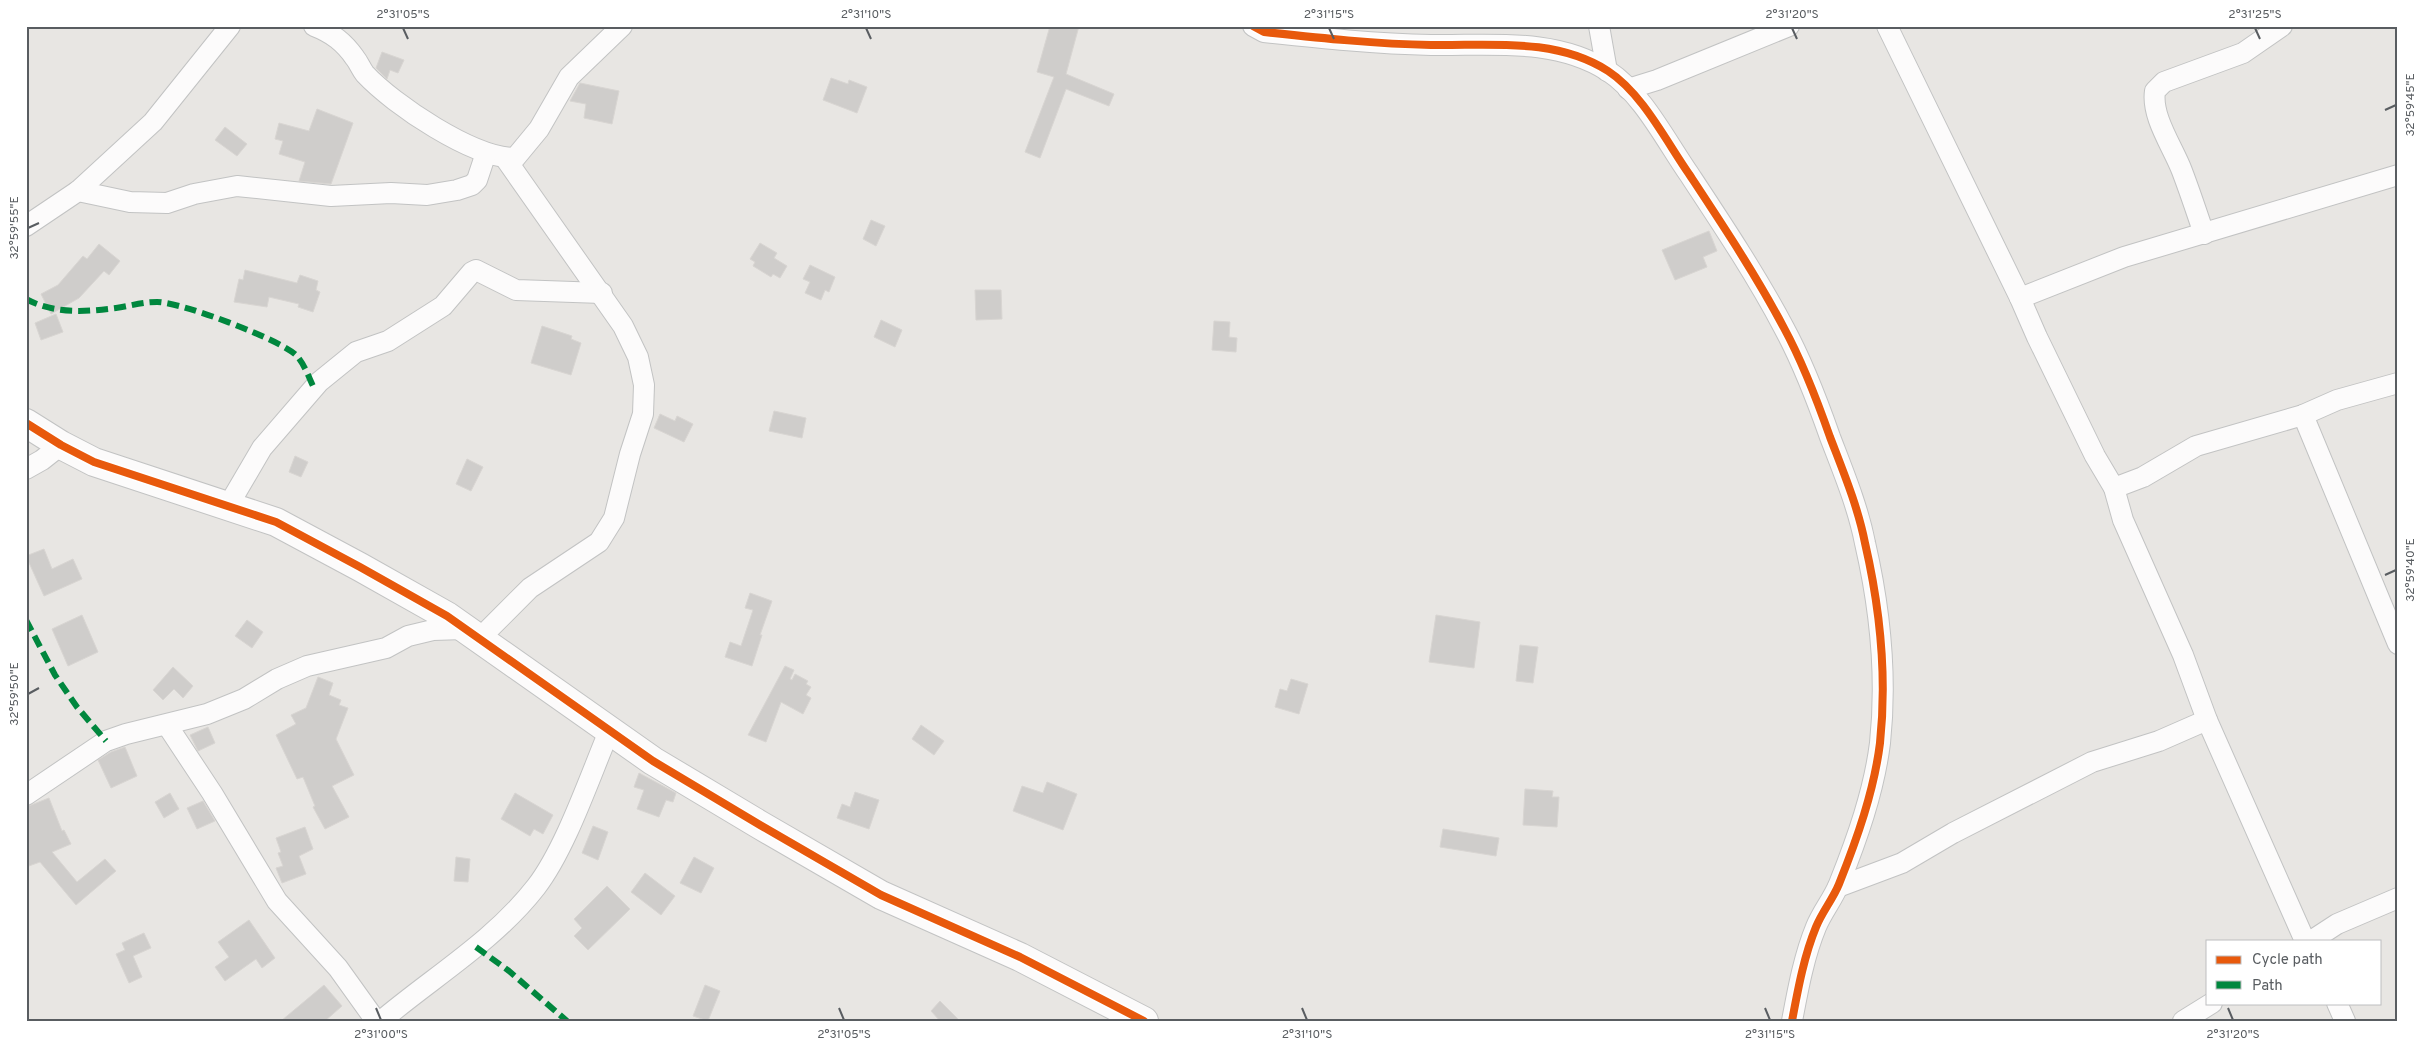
<svg xmlns="http://www.w3.org/2000/svg" width="2424" height="1047" font-family="Overpass,sans-serif">
<style>
.building{fill:#cfcdcb;stroke:#d8d5d2}
.lines{fill:none;stroke-linecap:round;stroke-linejoin:round}
.street-casing{stroke:#c2c3c3;stroke-width:22}
.secondary-casing{stroke:#c2c3c3;stroke-width:30}
.street{stroke:#fcfbfb;stroke-width:20}
.secondary{stroke:#fcfbfb;stroke-width:28}
.quiet{stroke:#00873e;stroke-width:6;stroke-dasharray:12 6;stroke-linecap:butt}
.cycleway-casing{stroke:#fff;stroke-width:11}
.cycleway{stroke:#e8590c;stroke-width:8}
.ticks{fill:none;stroke:#595d61;stroke-width:2}
.neatline{fill:none;stroke:#595d61;stroke-width:2}
.ticks-label{font-size:12px;text-anchor:middle;fill:#595d61}
</style>
<rect width="100%" height="100%" fill="#e8e6e3"/>
<!-- building -->
<g class="building">
<path d="M1050,26H1079L1066,74L1114,94L1109,106L1066,89L1040,158L1025,152L1054,77L1037,72Z"/>
<path d="M382,52L404,60L398,73L390,70L387,79L376,68Z"/>
<path d="M831,78L848,84L849,80L867,87L857,113L823,100Z"/>
<path d="M580,83L619,91L612,124L584,118L586,104L570,101Z"/>
<path d="M317,109L353,123L331,184L299,181L305,162L279,154L283,141L275,139L279,123L309,131Z"/>
<path d="M225,127L247,144L237,156L215,140Z"/>
<path d="M871,220L885,226L876,246L863,239Z"/>
<path d="M1709,231L1717,251L1703,257L1707,267L1675,280L1662,250Z"/>
<path d="M760,243L777,253L774,258L787,266L780,278L773,274L771,277L753,266L755,262L750,259Z"/>
<path d="M99,244L120,261L109,275L104,271L79,298L51,314L41,294L58,285L83,256L87,259Z"/>
<path d="M810,265L835,277L829,292L825,290L821,300L805,293L810,282L803,279Z"/>
<path d="M245,270L297,283L300,275L318,281L316,290L320,292L313,312L298,307L299,304L269,297L267,307L234,302L239,279L243,280Z"/>
<path d="M975,290H1001L1002,319L976,320Z"/>
<path d="M56,314L63,332L41,340L35,323Z"/>
<path d="M881,320L902,330L895,347L874,337Z"/>
<path d="M1214,321L1230,322L1229,337L1237,338L1236,352L1212,350Z"/>
<path d="M542,326L572,336L571,339L581,343L571,375L531,363Z"/>
<path d="M774,411L806,418L802,438L769,431Z"/>
<path d="M660,414L675,421L677,416L693,424L684,442L654,428Z"/>
<path d="M295,456L308,462L301,477L289,472Z"/>
<path d="M467,459L483,467L471,491L456,484Z"/>
<path d="M44,549L52,569L73,559L82,579L44,596L26,556Z"/>
<path d="M750,593L772,601L760,635H762L752,666L725,657L730,642L741,646L753,610L745,608Z"/>
<path d="M82,615L98,652L68,666L52,629Z"/>
<path d="M1436,615L1480,622L1474,668L1429,662Z"/>
<path d="M247,620L263,632L252,648L235,636Z"/>
<path d="M1520,645L1538,647L1533,683L1516,681Z"/>
<path d="M785,666L794,670L790,679L792,680L795,674L808,681L806,684L811,687L806,695L811,698L803,714L781,702L766,742L748,735Z"/>
<path d="M173,667L193,686L183,698L174,689L163,700L153,690Z"/>
<path d="M318,677L333,683L329,695L341,700L339,705L348,708L336,739L354,775L332,786L349,817L325,829L313,807L315,806L303,777L297,779L276,735L296,724L291,715L306,708Z"/>
<path d="M1291,679L1308,684L1299,714L1275,707L1280,689L1287,691Z"/>
<path d="M921,725L944,741L934,755L912,739Z"/>
<path d="M208,727L215,743L198,751L190,735Z"/>
<path d="M125,747L137,776L111,788L98,760L111,752Z"/>
<path d="M639,773L676,793L673,802L666,800L659,817L637,809L644,790L634,787Z"/>
<path d="M1047,782L1077,794L1063,830L1013,811L1022,786L1043,793Z"/>
<path d="M1525,789L1553,791L1552,797H1559L1557,827L1523,825Z"/>
<path d="M855,792L879,800L869,829L837,818L842,804L850,807Z"/>
<path d="M170,793L179,809L164,818L155,802Z"/>
<path d="M515,793L553,815L543,834L534,829L530,836L501,819Z"/>
<path d="M49,798L62,831L64,830L71,844L52,852L77,882L105,859L116,871L76,905L40,862L26,867V807Z"/>
<path d="M203,801L215,821L197,829L187,808Z"/>
<path d="M593,826L608,832L598,860L582,853Z"/>
<path d="M305,827L313,849L299,856L306,874L282,883L276,868L283,866L278,853L281,852L276,838Z"/>
<path d="M1443,829L1499,838L1496,856L1440,847Z"/>
<path d="M456,857L470,859L468,882L454,881Z"/>
<path d="M694,857L714,868L701,893L680,883Z"/>
<path d="M645,873L675,896L661,915L631,892Z"/>
<path d="M607,886L630,909L588,950L574,936L582,928L574,919Z"/>
<path d="M249,920L275,958L262,968L256,959L225,981L215,967L229,957L218,942Z"/>
<path d="M144,933L151,948L133,956L142,977L129,983L116,954L125,950L122,943Z"/>
<path d="M324,985L342,1006L325,1021H281Z"/>
<path d="M705,985L720,991L708,1021L693,1016Z"/>
<path d="M940,1001L960,1021H940L931,1011Z"/>
</g>
<g class="lines">
<!-- street casing -->
<g class="street-casing">
<g id="street">
<path d="M314,26C332,33 344,42 355,58C359,63 361,69 365,74C394,105 473,158 515,158L539,129L569,77L622,26"/>
<path d="M1253,26L1264,32C1320,38 1376,44 1431,45C1490,46 1555,37 1608,71C1642,93 1666,141 1689,174C1722,224 1756,275 1784,328C1803,363 1817,400 1830,437C1843,471 1858,507 1865,543C1880,608 1887,677 1880,743C1874,791 1857,839 1839,884C1833,899 1822,912 1816,927C1804,956 1798,989 1792,1021"/>
<path d="M1599,26L1607,71"/>
<path d="M1887,26L2020,298L2037,337L2095,456L2114,488L2123,520L2183,655L2207,720L2305,941"/>
<path d="M1628,89L1657,80L1789,26"/>
<path d="M78,191L130,202L167,203L194,194L237,186L331,196L391,193L427,195L457,190L472,185L477,180L486,153"/>
<path d="M26,226L78,191L153,122L230,26"/>
<path d="M2204,234C2197,213 2190,192 2182,171C2173,147 2151,117 2155,91L2164,82L2243,53L2282,26"/>
<path d="M2020,298L2124,257L2398,175"/>
<path d="M2303,415L2398,644"/>
<path d="M26,469L42,460L61,445"/>
<path d="M2114,488L2143,477L2196,446L2303,415L2337,400L2398,383"/>
<path d="M228,506L262,448L319,382L356,352L388,341L443,306L472,272L476,270L516,290L602,293"/>
<path d="M478,640L530,588L599,542L614,518L630,454L643,414L644,385L638,357L623,326L505,158"/>
<path d="M167,725L212,793L277,901L338,968L376,1021"/>
<path d="M26,795L106,741L126,734L207,714L244,699L277,679L307,666L386,648L408,636L433,630L464,629"/>
<path d="M1838,887L1902,863L1953,833L2092,762L2159,741L2207,720"/>
<path d="M2311,941L2337,924L2398,898"/>
<path d="M2337,1003L2345,1021"/>
<path d="M381,1021C433,977 494,941 536,887C566,848 590,776 610,729"/>
<path d="M2183,1021L2212,1003"/>
</g>
</g>
<!-- secondary casing -->
<g class="secondary-casing">
<path id="secondary" d="M26,423L61,445L94,462L276,522L360,567L447,616L653,761L760,825L881,895L1020,957L1144,1021"/>
</g>
<!-- street -->
<use href="#street" class="street"/>
<!-- secondary -->
<use href="#secondary" class="secondary"/>
<!-- quiet -->
<g class="quiet">
<path d="M26,299C54,314 85,312 116,308C130,306 143,302 157,302C181,302 279,339 296,355C304,363 309,378 314,388"/>
<path d="M26,620L55,675L77,707L106,741"/>
<path d="M476,947L509,971L567,1021"/>
</g>
<!-- cycleway casing -->
<g class="cycleway-casing">
<g id="cycleway">
<path d="M1253,26L1264,32C1320,38 1376,44 1431,45C1490,46 1555,37 1608,71C1642,93 1666,141 1689,174C1722,224 1756,275 1784,328C1803,363 1817,400 1830,437C1843,471 1858,507 1865,543C1880,608 1887,677 1880,743C1874,791 1857,839 1839,884C1833,899 1822,912 1816,927C1804,956 1798,989 1792,1021"/>
<path d="M26,423L61,445L94,462L276,522L360,567L447,616L653,761L760,825L881,895L1020,957L1144,1021"/>
</g>
</g>
<!-- cycleway -->
<use href="#cycleway" class="cycleway"/>
</g>
<!-- ticks -->
<path class="ticks" d="M403,28L408,39M866,28L871,39M1329,28L1334,39M1792,28L1797,39M2255,28L2260,39M2385,110L2396,105M28,228L39,223M2385,575L2396,570M28,694L39,688M376,1008L381,1020M839,1008L844,1020M1302,1008L1307,1020M1765,1008L1770,1020M2228,1008L2233,1020"/>
<!-- border -->
<rect width="2424" height="1047" fill="none" stroke="#ffffff" stroke-width="55"/>
<!-- legend -->
<rect x="2206" y="940" width="175" height="65" fill="#ffffff" stroke="#bdbec0"/>
<rect x="2216" y="956" width="25" height="8" fill="#e8590c" stroke="#bdbec0"/>
<text x="2252" y="964" font-size="15" fill="#595d61">Cycle path</text>
<rect x="2216" y="981" width="25" height="8" fill="#00873e" stroke="#bdbec0"/>
<text x="2252" y="990" font-size="15" fill="#595d61">Path</text>
<rect x="28" y="28" width="2368" height="992" class="neatline"/>
<g class="ticks-label">
<text x="403" y="18">2°31'05"S</text>
<text x="866" y="18">2°31'10"S</text>
<text x="1329" y="18">2°31'15"S</text>
<text x="1792" y="18">2°31'20"S</text>
<text x="2255" y="18">2°31'25"S</text>
<text transform="translate(2410 105) rotate(-90)" y="4">32°59'45"E</text>
<text transform="translate(14 228) rotate(-90)" y="4">32°59'55"E</text>
<text transform="translate(2410 570) rotate(-90)" y="4">32°59'40"E</text>
<text transform="translate(14 694) rotate(-90)" y="4">32°59'50"E</text>
<text x="381" y="1038">2°31'00"S</text>
<text x="844" y="1038">2°31'05"S</text>
<text x="1307" y="1038">2°31'10"S</text>
<text x="1770" y="1038">2°31'15"S</text>
<text x="2233" y="1038">2°31'20"S</text>
</g>
</svg>
